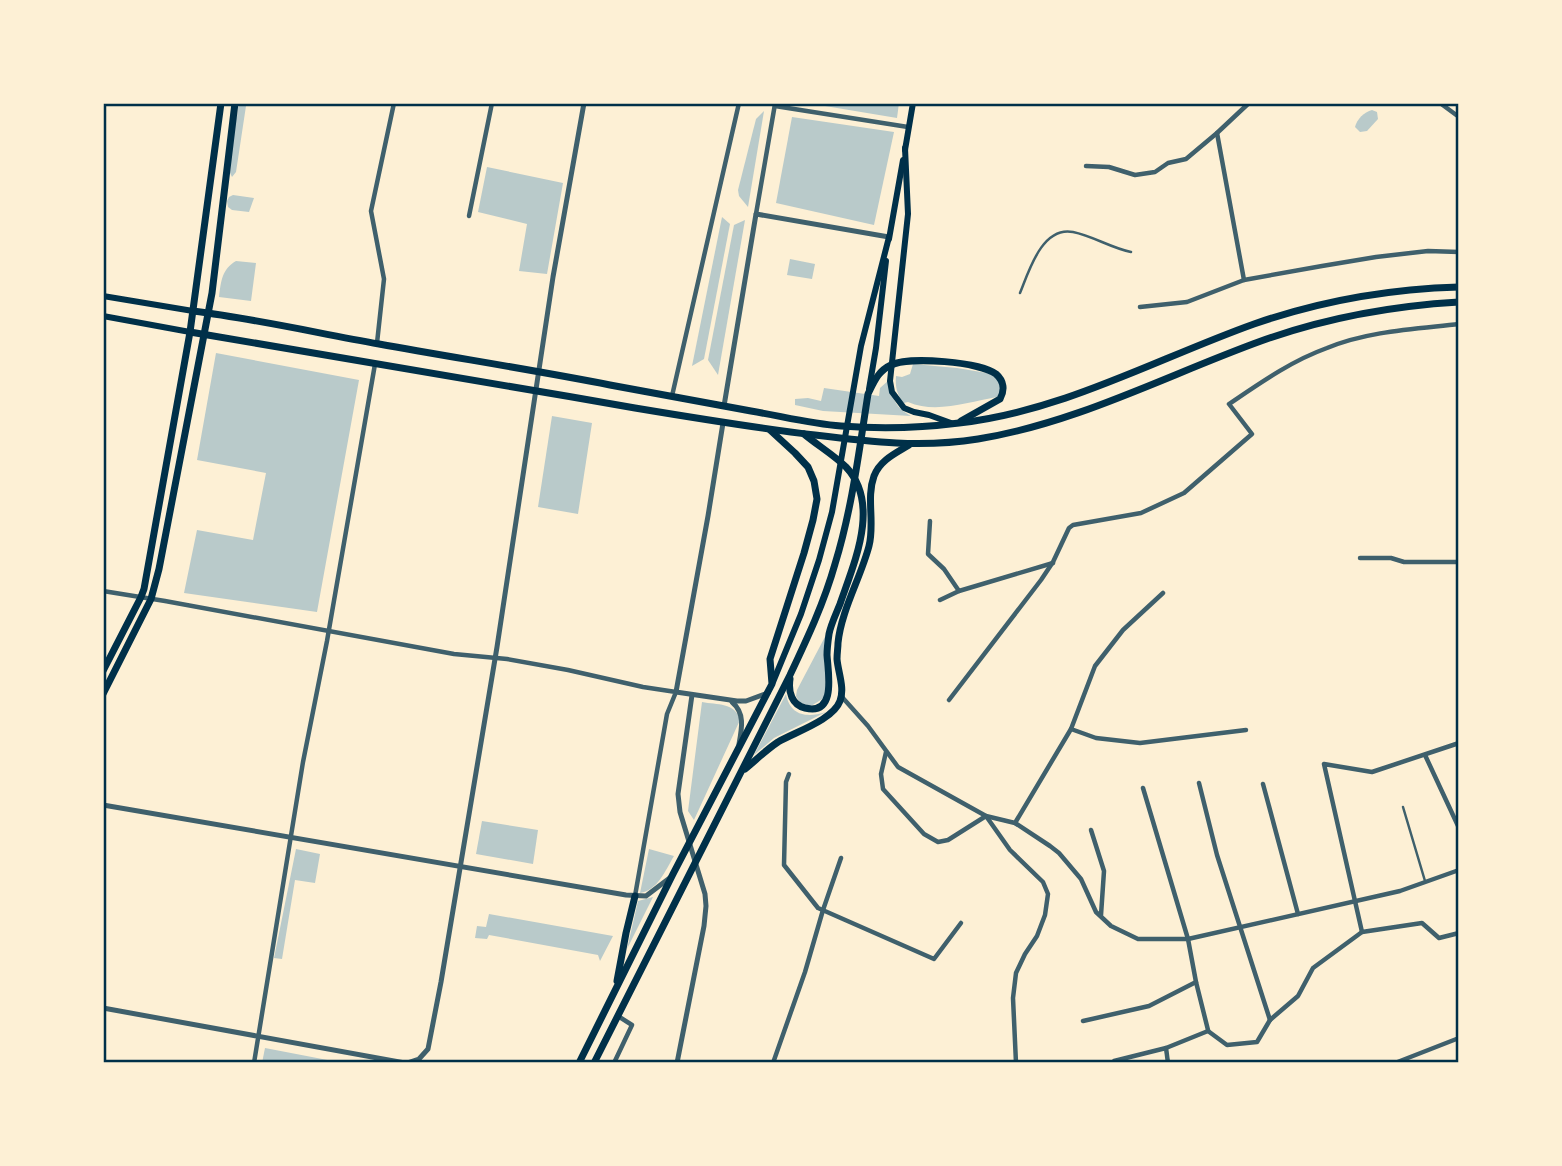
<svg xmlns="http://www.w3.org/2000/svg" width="1562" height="1166" font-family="'DM Sans',sans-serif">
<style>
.green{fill:#b9caca}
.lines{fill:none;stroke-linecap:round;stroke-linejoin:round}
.service{stroke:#3f606c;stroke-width:2.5}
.minor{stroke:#3f606c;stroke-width:4.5}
.tertiary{stroke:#3f606c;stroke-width:5}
.secondary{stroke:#003049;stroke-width:6}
.primary{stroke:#003049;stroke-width:7}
.neatline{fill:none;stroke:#003049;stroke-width:2.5}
</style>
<rect width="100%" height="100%" fill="#fdf0d5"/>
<!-- green -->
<g class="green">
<path d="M807,103H899L897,118Z"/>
<path d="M241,105L246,106L236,172L232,177L230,173L234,119L237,117L238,107Z"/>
<path d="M1372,110L1377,112L1378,119L1367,131L1360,132L1355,127C1357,119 1364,112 1372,110Z"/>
<path d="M764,111L748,207L739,196L738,190L756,119Z"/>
<path d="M792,117L894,132L874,225L776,203Z"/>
<path d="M487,167L563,183L547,274L519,271L527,224L478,212Z"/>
<path d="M233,195L254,198L249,212L232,210L228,207L227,201L229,197Z"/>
<path d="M722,217L730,224L704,359L692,366Z"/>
<path d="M745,220L718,375L708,360L734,225Z"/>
<path d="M790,259L815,264L812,279L787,275Z"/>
<path d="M236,261L256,263L251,301L219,297C221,281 222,269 236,261Z"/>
<path d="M216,353L359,380L317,612L184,593L197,530L253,540L266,473L197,460Z"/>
<path d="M913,364L957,368L993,374C999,382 1004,388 997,397C968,402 936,414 908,402L904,403C897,395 895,387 896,376L902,377L910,374Z"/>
<path d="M889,380C893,398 894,407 911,416L823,411L795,405V399L808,398L821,401L824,388L879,396L880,388Z"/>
<path d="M552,416L592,423L578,514L538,507Z"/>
<path d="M827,633L824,653L826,689L824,698L811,706C803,704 799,703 796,696L797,690Z"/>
<path d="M786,694C790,716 807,718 826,712L774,738L754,755Z"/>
<path d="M702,702C717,705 735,702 740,720L694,820L688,811Z"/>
<path d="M482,821L538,830L533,864L476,854Z"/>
<path d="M296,849L320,854L315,883L295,880L282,959L274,958Z"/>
<path d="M649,849L674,856C665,871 658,890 640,893Z"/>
<path d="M653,897L627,949L638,901Z"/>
<path d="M489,914L613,936L600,961L598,955L489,935L487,939L475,938L477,926L486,927Z"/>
<path d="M265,1048L343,1063H262Z"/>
</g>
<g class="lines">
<!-- service -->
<g class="service">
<path d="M1020,293C1029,271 1042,226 1073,232C1093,236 1111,248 1131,252"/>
<path d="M1403,807L1425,881"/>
</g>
<!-- minor -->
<g class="minor">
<path d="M1440,103L1459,117"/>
<path d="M775,106L908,127"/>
<path d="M1217,133L1244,280"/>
<path d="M1086,166L1109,167L1135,175L1155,172L1168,163L1186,159L1217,133L1249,103"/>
<path d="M756,214L775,104"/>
<path d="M469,216L492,103"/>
<path d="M1140,307L1187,302L1244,280L1322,266L1376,257L1428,251L1459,252"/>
<path d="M377,343L384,279L371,211L394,103"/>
<path d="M672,396L739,103"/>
<path d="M930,521L928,554L944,569L959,591"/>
<path d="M1360,558H1391L1404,562H1459"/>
<path d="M103,591L165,601L454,654L507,659L568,670L643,687L676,692L667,714L635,896"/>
<path d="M940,600L959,591L1053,563"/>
<path d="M842,697L868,726L898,767L986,816L1015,823L1050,846L1059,853L1081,879L1096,912L1111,926L1138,939H1188L1400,891L1459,870"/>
<path d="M949,700L1041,580L1053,562L1069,528L1073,525L1141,513L1184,493L1252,434L1229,404C1260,383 1291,361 1327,348C1368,331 1415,329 1459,324"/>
<path d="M1071,729L1096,738L1140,743L1246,730"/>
<path d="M886,752L881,774L883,789L924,834L938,842L948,840L986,816L1010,850L1043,882L1048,894L1045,915L1037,936L1025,954L1016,973L1013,998L1016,1063"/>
<path d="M1425,755L1459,828"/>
<path d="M789,774L786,782L784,865L818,908L934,959L961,923"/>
<path d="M1199,783L1217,855L1270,1020"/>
<path d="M1263,784L1298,914"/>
<path d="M1143,788L1188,939L1196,982L1208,1030"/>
<path d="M1015,823L1071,729L1095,666L1123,630L1163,593"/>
<path d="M1091,830L1104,871L1101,915"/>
<path d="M1362,932L1324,764L1372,772L1459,743"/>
<path d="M1083,1021L1149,1006L1196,982"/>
<path d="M1208,1031L1227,1045L1257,1042L1270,1020L1298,996L1313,968L1362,932L1422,923L1439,938L1459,933"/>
<path d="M1166,1048L1168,1063"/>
<path d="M254,1063L303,762L327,641L375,364"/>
<path d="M614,1063L632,1025L618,1016"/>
<path d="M773,1063L805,972L823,910L841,858"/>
<path d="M1115,1063L1114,1061L1166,1048L1208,1031"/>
<path d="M1395,1063L1459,1038"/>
</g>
<!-- tertiary -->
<g class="tertiary">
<path d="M724,406L756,214L889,237"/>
<path d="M723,423L708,516L676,692L737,701H746L768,693"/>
<path d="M732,702C745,713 742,728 739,744"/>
<path d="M103,805L626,895L646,896L671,877"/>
<path d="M103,1008L405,1063"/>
<path d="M407,1063L419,1059L428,1049L441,982L497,647L553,277L584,103"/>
<path d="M677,1063L704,926L706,906L705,894L680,812L678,794L692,695"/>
</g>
<!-- secondary -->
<g class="secondary">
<path d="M905,148L908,214L890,381L892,392L904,408L914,412L929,415L951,423"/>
<path d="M905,150L913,103"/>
<path d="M889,239L903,160"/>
<path d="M103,296L193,311"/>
<path d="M103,316L190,332"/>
<path d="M869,389L876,348L886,261"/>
<path d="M773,682L801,614L819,560L832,512L861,346L889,237"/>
</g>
<!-- primary -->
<g class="primary">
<path d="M193,311C256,319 317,333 379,344C456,358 534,370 610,385C657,394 704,402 751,411C781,416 811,424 841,426C880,429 920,428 959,423C1064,411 1156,359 1254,324C1320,301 1389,289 1459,287"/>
<path d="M190,332C339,357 487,382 635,408C695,418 755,428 815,435C871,442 922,448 978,439C1077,423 1167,375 1261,341C1325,318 1391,306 1459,302"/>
<path d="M103,671L141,597L144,589L190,332L221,103"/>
<path d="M790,679C788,692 792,705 805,708C837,716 828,672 827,655C827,649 828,641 829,634C831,624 836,614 840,604C854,563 881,504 846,467C834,455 817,445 804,434"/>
<path d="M103,694L151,599L159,569L212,293L235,103"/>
<path d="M745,769C756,760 766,750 778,742C795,732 833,720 840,701C845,688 838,672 837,659C837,653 838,648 838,643C841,611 861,577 869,546C875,523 866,498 874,476C880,460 896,453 909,445"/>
<path d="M617,981L626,933L635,896"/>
<path d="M579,1063L673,874L772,684L770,659L804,553L813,520L817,499L814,481L808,467L795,453L770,430"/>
<path d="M594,1063L790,675C807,639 824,603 835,564C852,509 859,451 868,394C874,382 878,371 891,365C909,356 981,362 996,374C1004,381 1005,390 1000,399L961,421"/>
</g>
</g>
<!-- border -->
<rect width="1562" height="1166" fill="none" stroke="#fdf0d5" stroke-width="210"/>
<rect x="105" y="105" width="1352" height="956" class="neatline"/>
</svg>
